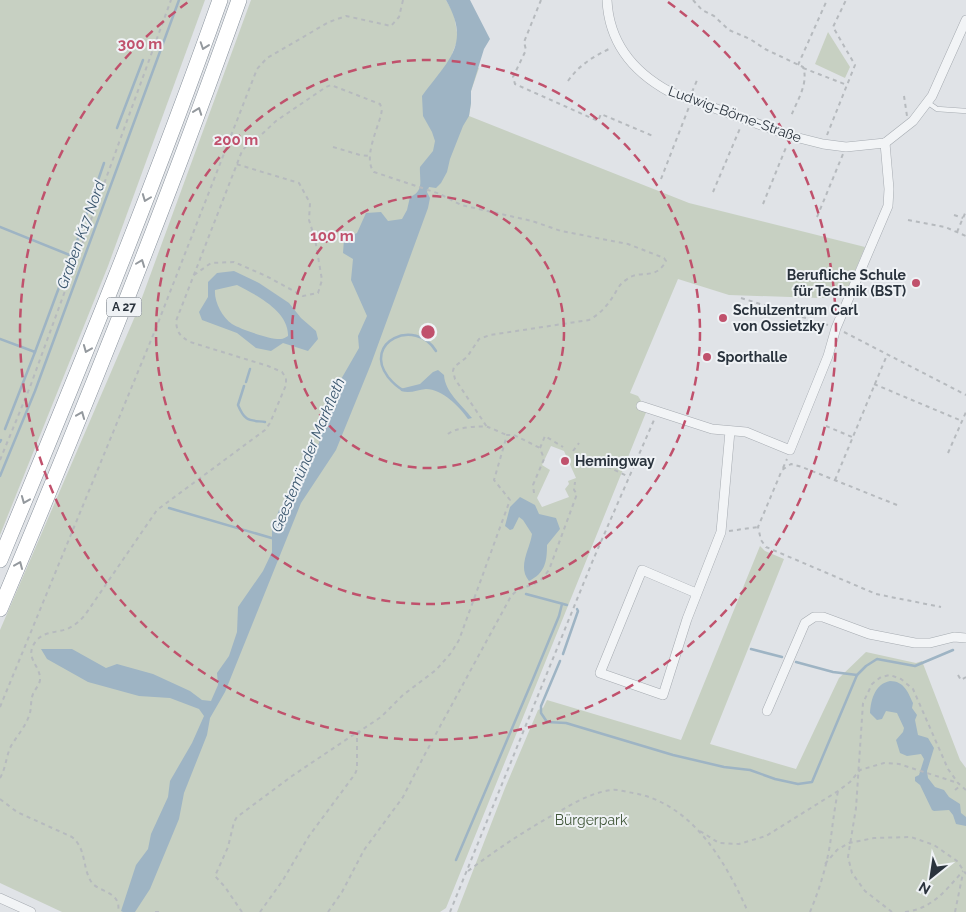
<svg xmlns="http://www.w3.org/2000/svg" width="966" height="912" font-family="Raleway,sans-serif">
<style>
.green{fill:#c7d0c2;fill-rule:evenodd}
.water{fill:#9eb4c4;fill-rule:evenodd}
.lines{fill:none;stroke-linecap:round;stroke-linejoin:round}
.stream{stroke:#9eb4c4;stroke-width:2.5}
.service-casing{stroke:#a6abb1;stroke-width:5.5}
.minor-casing{stroke:#a6abb1;stroke-width:10}
.motorway-casing{stroke:#89929c;stroke-width:16}
.path{stroke:#b6babe;stroke-width:2;stroke-dasharray:4 4;stroke-linecap:butt}
.service{stroke:#f2f4f6;stroke-width:4.5}
.minor{stroke:#f2f4f6;stroke-width:9}
.motorway{stroke:#fff;stroke-width:15}
.oneway{stroke:#94999e}
.ring{fill:none;stroke:#c0516c;stroke-width:2.5;stroke-dasharray:9 6}
.poi-dot{fill:#c0516c;stroke:#eff2f5;stroke-width:2}
.labels{text-anchor:middle;stroke-width:4;stroke-linejoin:round;paint-order:stroke}
.shield{fill:#eff2f5;stroke:#656c74;stroke-width:1}
.shield-label{font-size:12px;font-weight:bold;fill:#2a333d}
.street-label{font-size:14px;fill:#2a333d;stroke:#eff2f5}
.poi-label{font-size:14px;font-weight:bold;fill:#2a333d;stroke:#eff2f5;text-anchor:start}
.park-label{font-size:14px;fill:#415739;stroke:#eff2f5}
.water-label{font-size:15px;font-style:italic;fill:#39556d;stroke:#eff2f5}
.centre{fill:#c0516c;stroke:#eff2f5;stroke-width:2.5}
.ring-label{font-size:15px;text-anchor:middle;font-weight:bold;fill:#c0516c;stroke:#eff2f5;stroke-width:4;stroke-linejoin:round;paint-order:stroke}
</style>
<rect width="100%" height="100%" fill="#e0e3e7"/>
<!-- green -->
<g class="green">
<path d="M0,0H205L108,266L0,535Z"/>
<path d="M251,0H446L454,14L458,39L452,54L479,68L471,91V103L469,116L689,203L865,247L847,290L833,297L819,298L729,295L678,279L630,393L638,396L647,410L446,908L440,912H62L0,883V630L136,314ZM551,446L564,451L576,478L568,481L569,484L565,489L569,497L542,507L537,498L550,470L542,465Z"/>
<path d="M828,32L850,67L845,78L815,64Z"/>
<path d="M760,546L765,551L784,559L710,744L796,769L839,678L866,652L916,663L922,661L960,760L966,768V912H457L505,788L538,710L543,708L547,700L681,740Z"/>
</g>
<!-- water -->
<g class="water">
<path d="M446,0H470L490,39L484,49L471,91V103L469,116L463,126L450,159L447,172L441,183L436,188L429,187L427,192L430,198L428,208L371,364L336,450L301,503L225,692L210,718L207,735L184,793L179,819L150,889L135,912H123L121,911L136,865L148,849L151,834L168,797L170,781L192,743L204,716L199,709L170,698L139,696L88,682L47,659L41,649H72L106,668L117,664L153,674L190,691L202,700L211,701L218,685L217,673L229,656L237,632L238,607L263,571L272,552V530L279,510L293,500L297,484L319,443L324,420L340,381L359,348L358,336L367,316L351,280L353,259L343,253L344,239L357,233L366,213L381,212L388,221L402,219L407,210L410,197C425,191 419,179 420,167L433,151L435,141L432,132L423,116L422,96C447,61 472,45 446,0Z"/>
<path d="M234,271L259,283L289,303L301,318L316,331L318,339L308,351L283,343L271,351L256,348L237,333L202,320L199,312L208,297V282L217,273ZM237,285C256,295 289,311 288,336C286,337 283,339 281,339C271,340 240,329 232,324C222,317 214,301 215,290Z"/>
<path d="M438,370L444,375C445,392 461,404 472,418L468,419C460,407 442,389 426,389C417,390 410,394 401,391L400,389L420,384L433,372Z"/>
<path d="M520,497L535,505L539,514L556,518L560,529L547,545C547,562 545,573 529,581C517,567 530,549 532,534L523,520L519,517L513,529L510,530L505,526L510,507Z"/>
<path d="M890,681C904,681 908,692 913,703L912,708L917,715L915,720L918,735L928,738L934,748L927,771L928,778L935,787L944,790L949,797L960,804L961,813L966,817V826L956,824L953,815L949,810L934,811L932,810L920,785L915,781V777L919,775L924,759L921,754L907,756L900,753L896,740L903,732L904,728L897,713L886,711L882,719L877,720L870,713C871,699 875,684 890,681Z"/>
</g>
<g class="lines">
<!-- stream -->
<g class="stream">
<path d="M117,128L143,60"/>
<path d="M0,227L72,256L104,163"/>
<path d="M0,339L35,352L64,274"/>
<path d="M246,382L250,369"/>
<path d="M244,386L238,405C245,422 249,420 265,422"/>
<path d="M403,390C397,387 393,383 388,377C362,342 415,317 436,351"/>
<path d="M5,429L35,352"/>
<path d="M0,442L1,440"/>
<path d="M0,476L35,391L179,0"/>
<path d="M169,508L275,539"/>
<path d="M526,594L567,605"/>
<path d="M751,649L782,657"/>
<path d="M563,654L578,611L577,609"/>
<path d="M560,661L541,706V713L547,722L566,723L673,755L724,767L750,770L775,779L798,784L812,782L857,675L866,666L877,659L915,666L953,650"/>
<path d="M796,662L833,672L857,675"/>
<path d="M456,860L533,679L559,616L562,604"/>
</g>
<!-- service casing -->
<g class="service-casing">
<path id="service" d="M927,102L937,109L966,111"/>
</g>
<!-- minor casing -->
<g class="minor-casing">
<g id="minor">
<path d="M607,0C609,43 633,72 670,92L791,136L823,144L846,147L885,143"/>
<path d="M885,143L913,121L932,96L966,20"/>
<path d="M641,406L712,429L746,432L790,450L828,356L836,328L888,206L889,189L885,143"/>
<path d="M696,593L642,570L600,673L663,695L687,619L721,532L730,431"/>
<path d="M767,711L805,623L814,617H823L869,634L915,643H930L954,637L966,638"/>
<path d="M0,898L31,912"/>
</g>
</g>
<!-- motorway casing -->
<g class="motorway-casing">
<g id="motorway">
<path d="M0,560C77,375 153,189 220,0"/>
<path d="M0,609C85,408 166,206 239,0"/>
</g>
</g>
<!-- path -->
<g class="path">
<path d="M541,0L524,42L526,50L513,77L515,84L598,121L601,114L653,136"/>
<path d="M693,0L702,10L714,16L729,30L750,39L765,49L803,67C809,83 797,101 791,116"/>
<path d="M798,65L827,0"/>
<path d="M803,68L847,85"/>
<path d="M568,81C579,65 594,56 611,48"/>
<path d="M692,92L698,78"/>
<path d="M904,96L907,116"/>
<path d="M827,135L855,65L833,27L846,0"/>
<path d="M333,147L360,155L369,156"/>
<path d="M661,179L689,107"/>
<path d="M713,192L741,126"/>
<path d="M763,204L787,145"/>
<path d="M954,215L963,218"/>
<path d="M817,217L843,154"/>
<path d="M908,220L945,227L966,236"/>
<path d="M957,232L966,211"/>
<path d="M194,275L211,263L234,262L266,276L303,296L318,293L322,280L315,239L309,220L310,203L299,183L236,164"/>
<path d="M741,298L828,325"/>
<path d="M844,332L966,395"/>
<path d="M874,384L962,421"/>
<path d="M826,426L852,437"/>
<path d="M448,434C454,428 480,425 488,427C494,429 501,433 507,435"/>
<path d="M573,451L579,443"/>
<path d="M948,453L966,412"/>
<path d="M0,460L30,387L171,0"/>
<path d="M600,463L629,477"/>
<path d="M783,468L787,459"/>
<path d="M835,480L887,355"/>
<path d="M534,493L533,485L544,459L540,448L545,436L563,447"/>
<path d="M897,505L802,467L791,464L782,470L758,527L761,540L766,547L876,594L941,607"/>
<path d="M729,531L758,527"/>
<path d="M958,675L961,680L966,677"/>
<path d="M0,707L156,328L257,69L267,58L329,22L346,16L391,26L399,17L403,0"/>
<path d="M0,778C6,768 6,756 11,746C17,736 25,727 29,716C32,709 30,701 33,694C35,689 39,686 40,680C41,665 23,658 36,641C44,631 56,633 67,629C74,626 80,621 85,615L157,510L265,430L270,423L286,385V378L282,372L268,366L190,342C180,336 177,333 176,321L242,151L248,144L259,137L276,121L326,87L331,85L336,87L380,104L382,109L381,115C377,130 363,159 374,172L440,194L461,205L532,221L561,231L628,244L664,258L666,261C655,282 640,268 626,280C620,283 617,290 614,295C607,306 600,314 589,320L490,335L479,339L467,357L454,367L453,371L455,379L487,427"/>
<path d="M955,790L961,785"/>
<path d="M0,799L17,812L72,837C87,849 82,869 92,883C98,890 113,892 117,901C119,904 118,908 119,912"/>
<path d="M700,831L719,843L739,844L766,836L838,791L850,782L860,770L884,763L899,764L958,783"/>
<path d="M825,864L837,850L849,843L874,838L911,837L934,845L957,861L966,874"/>
<path d="M468,871C496,850 524,831 555,814C572,804 590,793 611,790C618,789 626,792 633,793C692,803 726,862 748,912"/>
<path d="M155,912H159"/>
<path d="M242,912L225,887L215,876L228,847L234,822L237,817L292,776L359,731"/>
<path d="M260,912L283,880L309,836L355,774L357,769V738L360,731L381,717L403,695L436,670L451,653L459,640L510,500L494,480L507,435H514L540,448"/>
<path d="M328,912L342,892L364,850L403,797L425,754L510,598C517,588 524,588 534,584C541,581 544,576 549,570L577,494L574,490L575,482"/>
<path d="M450,912L593,560L654,420"/>
<path d="M810,912C820,888 828,862 831,837C833,821 835,806 838,791"/>
<path d="M892,912L865,891L852,873L848,857L856,808L863,703L872,684L881,677L890,675L901,679L913,689L948,769L958,783L966,790"/>
<path d="M905,912C932,909 946,890 963,871"/>
<path d="M955,912L963,873"/>
</g>
<!-- service -->
<use href="#service" class="service"/>
<!-- minor -->
<use href="#minor" class="minor"/>
<!-- motorway -->
<use href="#motorway" class="motorway"/>
</g>
<!-- one-way arrows -->
<defs><path id="oneway-chevron" d="M-2-3.5L2.5 0L-2 3.5" fill="none" stroke-width="1.6" stroke-linecap="round" stroke-linejoin="round" transform="scale(1.25)"/></defs>
<g class="oneway">
<use href="#oneway-chevron" transform="translate(204 46) rotate(109)"/>
<use href="#oneway-chevron" transform="translate(198 111) rotate(-70)"/>
<use href="#oneway-chevron" transform="translate(146 198) rotate(111)"/>
<use href="#oneway-chevron" transform="translate(141 263) rotate(-69)"/>
<use href="#oneway-chevron" transform="translate(87 349) rotate(112)"/>
<use href="#oneway-chevron" transform="translate(81 415) rotate(-68)"/>
<use href="#oneway-chevron" transform="translate(25 500) rotate(112)"/>
<use href="#oneway-chevron" transform="translate(19 565) rotate(-67)"/>
</g>
<!-- distance rings -->
<g class="ring">
<circle cx="428" cy="332" r="136"/>
<circle cx="428" cy="332" r="272"/>
<path d="M668 2A408 408 0 1 1 188 2"/>
</g>
<!-- markers -->
<g class="poi-dot">
<circle cx="916" cy="283" r="5"/>
<circle cx="723" cy="318" r="5"/>
<circle cx="707" cy="357" r="5"/>
<circle cx="565" cy="461" r="5"/>
</g>
<g class="labels">
<!-- shield labels -->
<rect class="shield" x="106.5" y="297.5" width="35" height="19" rx="4"/>
<g class="shield-label">
<text x="124" y="311">A 27</text>
</g>
<!-- street labels -->
<g class="street-label">
<text transform="translate(735 114) rotate(20)" y="5">Ludwig-Börne-Straße</text>
</g>
<!-- poi labels -->
<g class="poi-label">
<text x="906" y="280" text-anchor="end">Berufliche Schule<tspan x="906" dy="16">für Technik (BST)</tspan></text>
<text x="733" y="315">Schulzentrum Carl<tspan x="733" dy="16">von Ossietzky</tspan></text>
<text x="717" y="362">Sporthalle</text>
<text x="575" y="466">Hemingway</text>
</g>
<!-- park labels -->
<g class="park-label">
<text x="591" y="825">Bürgerpark</text>
</g>
<!-- water labels -->
<g class="water-label">
<text transform="translate(81 235) rotate(-70)" y="5">Graben K17 Nord</text>
<text transform="translate(308 455) rotate(-67)" y="5">Geestemünder Markfleth</text>
</g>
</g>
<circle cx="428" cy="332" r="8" class="centre"/>
<g class="ring-label">
<text x="140" y="49">300 m</text>
<text x="236" y="145">200 m</text>
<text x="332" y="241">100 m</text>
</g>
<!-- north arrow -->
<g transform="translate(931 877) rotate(210)" stroke="#eff2f5" stroke-width="4" paint-order="stroke">
<path d="M0-4L9 19L0 12L-9 19Z" fill="#2a333d"/>
<text y="-8" font-size="14" font-weight="bold" text-anchor="middle" fill="#2a333d">N</text>
</g>
</svg>
